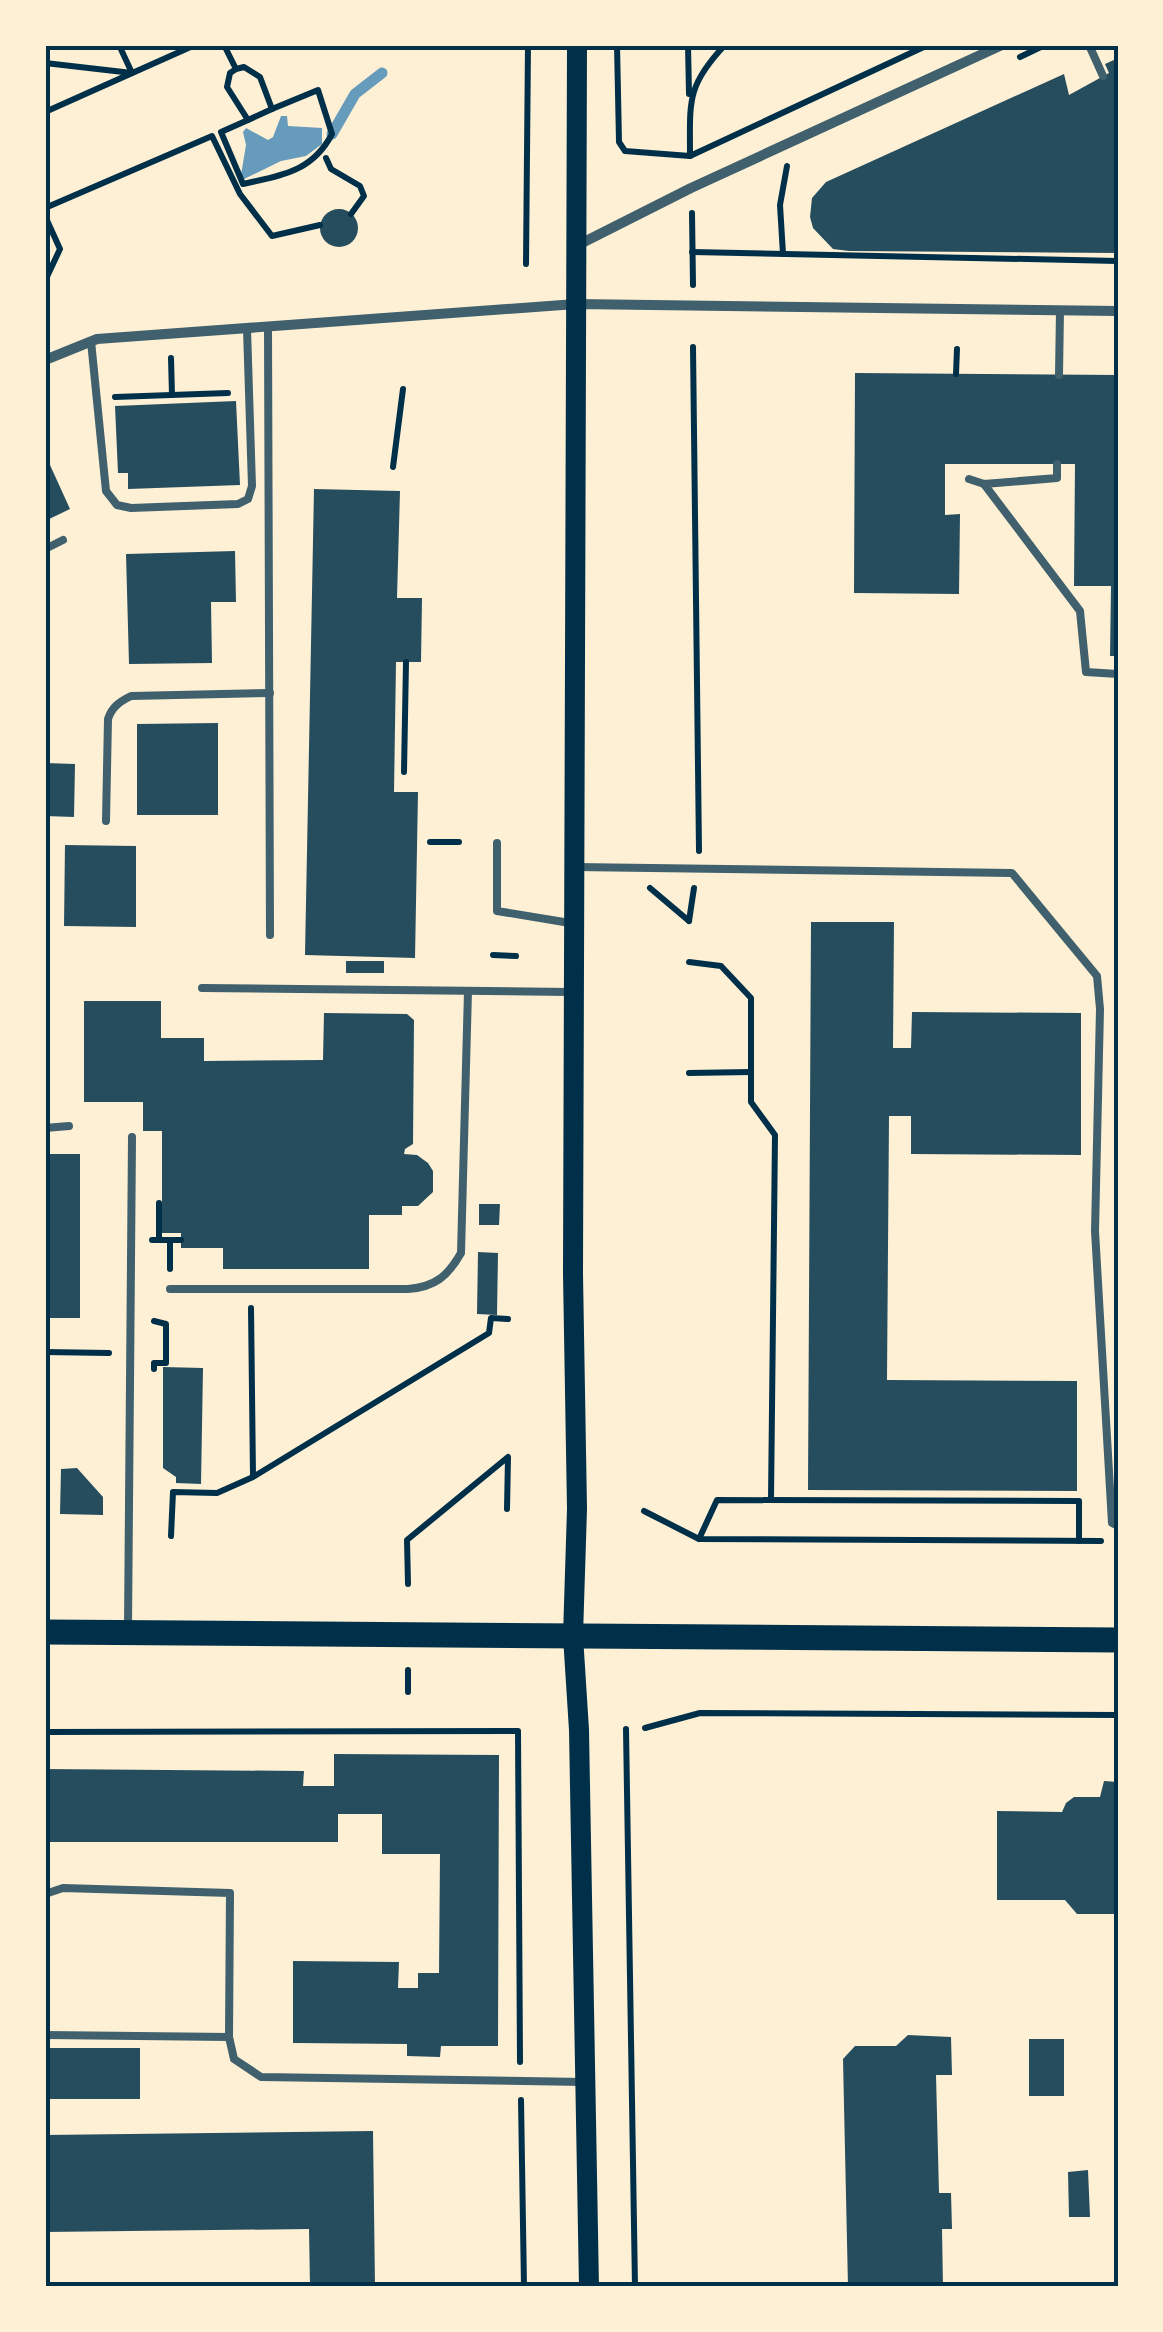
<svg xmlns="http://www.w3.org/2000/svg" width="1163" height="2332" font-family="Commissioner,sans-serif">
<style>
.water{fill:#669bbc}
.lines{fill:none;stroke-linecap:round;stroke-linejoin:round}
.stream{stroke:#669bbc;stroke-width:11}
.building{fill:#264d5e}
.path{stroke:#003049;stroke-width:6}
.service{stroke:#3f606c;stroke-width:8}
.minor{stroke:#3f606c;stroke-width:10}
.secondary{stroke:#003049;stroke-width:20}
.primary{stroke:#003049;stroke-width:25}
.neatline{fill:none;stroke:#003049;stroke-width:4}
</style>
<rect width="100%" height="100%" fill="#fdf0d5"/>
<!-- water -->
<path class="water" d="M281,116H287L288,126L322,128V144L306,156L281,161L244,179L241,175L246,145L243,132L246,128L268,140L273,137Z"/>
<g class="lines">
<!-- stream -->
<path class="stream" d="M332,134L355,94L382,73"/>
</g>
<!-- building -->
<g class="building">
<path d="M1118,58V193L1115,194L1118,253L849,251L833,249L813,228L810,217L812,198L826,182L1064,74L1069,95L1109,73L1105,64Z"/>
<circle cx="339" cy="228" r="19"/>
<path d="M855,373L1118,375V656H1110L1111,586H1074L1075,464H945V515L960,514L959,594L854,593Z"/>
<path d="M236,401L240,485L128,489V473H118L115,406Z"/>
<path d="M45,454L70,509L45,521Z"/>
<path d="M314,489L400,491L397,598H422L421,662H396L394,792H418L415,958L305,955Z"/>
<path d="M235,551L236,602H211L212,663L129,664L126,554Z"/>
<path d="M218,723V815H137V724Z"/>
<path d="M45,763L75,764L74,817L45,816Z"/>
<path d="M65,845L136,846V927L64,926Z"/>
<path d="M811,922H894L893,1048H911L912,1012L1081,1013V1155L911,1154V1116H889L887,1380L1077,1381V1491L808,1490Z"/>
<rect x="346" y="961" width="38" height="12"/>
<path d="M84,1001H161V1038H204V1061L323,1060L324,1013L407,1014L414,1020L413,1144L405,1149L404,1154L417,1155L428,1163L433,1171V1192L418,1206H402V1215H369V1269H223V1248H181V1233H162V1131H143V1102H84Z"/>
<rect x="45" y="1154" width="35" height="164"/>
<path d="M479,1204H500L499,1225H479Z"/>
<path d="M478,1252L498,1253L497,1315L477,1314Z"/>
<path d="M163,1367L203,1368L201,1484L176,1483V1477L163,1468Z"/>
<path d="M77,1468L103,1497V1515L60,1514L61,1469Z"/>
<path d="M334,1754L499,1755L498,2046H441L440,2057L407,2056V2044L293,2043V1961L399,1962L398,1988H418V1973H439L440,1854H382V1814H338V1842H45V1769L304,1771L303,1786H334Z"/>
<path d="M1104,1781L1118,1782V1914H1077L1065,1900H997V1811L1062,1812L1066,1803L1074,1797H1100Z"/>
<path d="M908,2035L951,2037L952,2075H936L939,2193H951L952,2229H942L943,2287H848L843,2059L855,2046H896Z"/>
<rect x="1029" y="2039" width="35" height="57"/>
<rect x="45" y="2048" width="95" height="51"/>
<path d="M373,2131L375,2287H310L309,2229L45,2232V2135Z"/>
<path d="M1088,2170L1090,2217H1069L1068,2172Z"/>
</g>
<g class="lines">
<!-- path -->
<g class="path">
<path d="M224,45L236,69L230,73L227,87L248,120L221,132L243,184C282,175 312,172 332,134L318,90L272,109L260,77L244,67L236,69"/>
<path d="M617,45L619,142L625,151L690,156L928,45"/>
<path d="M688,45L689,94"/>
<path d="M1020,57L1045,45"/>
<path d="M45,63L132,73L119,45"/>
<path d="M45,112L195,45"/>
<path d="M248,120L272,109"/>
<path d="M690,156C690,102 686,86 725,45"/>
<path d="M326,158L331,169L360,186L364,196L351,214"/>
<path d="M45,208L212,136L240,194L272,236L320,225"/>
<path d="M692,213L693,285"/>
<path d="M45,216L60,249L45,281"/>
<path d="M692,252L1118,261"/>
<path d="M783,254L780,205L787,166"/>
<path d="M526,264L528,45"/>
<path d="M693,347L699,851"/>
<path d="M171,358L172,395"/>
<path d="M956,374L957,349"/>
<path d="M115,397L228,393"/>
<path d="M393,467L403,389"/>
<path d="M404,772L406,662"/>
<path d="M430,842H459"/>
<path d="M650,888L689,921"/>
<path d="M689,921L694,888"/>
<path d="M493,955L516,956"/>
<path d="M689,962L721,966L751,998V1102L775,1135L771,1500"/>
<path d="M689,1073L751,1072"/>
<path d="M152,1240H170V1269"/>
<path d="M159,1240V1203"/>
<path d="M170,1240H181"/>
<path d="M251,1308L253,1476"/>
<path d="M45,1352L109,1353"/>
<path d="M154,1369V1363H166V1324L154,1321"/>
<path d="M644,1511L699,1539L1101,1541"/>
<path d="M171,1536L173,1492L217,1493L253,1477L489,1333L491,1318L508,1319"/>
<path d="M699,1539L717,1500L1079,1501V1541"/>
<path d="M408,1584L407,1540L508,1457L507,1509"/>
<path d="M408,1692V1670"/>
<path d="M645,1728L700,1713L1118,1715"/>
<path d="M626,1729L635,2287"/>
<path d="M45,1732L518,1731L520,2062"/>
<path d="M521,2100L524,2287"/>
</g>
<!-- service -->
<g class="service">
<path d="M1089,45L1103,76"/>
<path d="M268,327L270,935"/>
<path d="M91,341L106,491L117,505L131,508L238,504L248,499L252,486L247,329"/>
<path d="M1059,375L1060,310"/>
<path d="M969,479L984,484L1057,478V464"/>
<path d="M984,484L1080,611L1086,672L1118,674"/>
<path d="M45,549L63,540"/>
<path d="M106,821L108,719C112,707 119,702 131,696L270,693"/>
<path d="M497,843V911L570,923"/>
<path d="M575,867L1012,873L1097,976L1100,1009L1095,1231L1112,1523L1118,1526"/>
<path d="M202,988L570,992"/>
<path d="M45,1128L69,1126"/>
<path d="M170,1289H408C435,1287 448,1276 461,1253L468,991"/>
<path d="M128,1627L132,1137"/>
<path d="M45,1894L63,1888L230,1893L229,2037L234,2059L261,2077L584,2082"/>
<path d="M45,2035L229,2037"/>
</g>
<!-- minor -->
<g class="minor">
<path d="M578,245L691,188L1002,45"/>
<path d="M45,360L97,339L576,304L1118,311"/>
</g>
<!-- secondary -->
<path class="secondary" d="M577,45L573,1274L577,1509L573,1636L579,1730L589,2287"/>
<!-- primary -->
<path class="primary" d="M45,1632L1118,1640"/>
</g>
<!-- border -->
<rect width="1163" height="2332" fill="none" stroke="#fdf0d5" stroke-width="95"/>
<rect x="48" y="48" width="1068" height="2236" class="neatline"/>
</svg>
